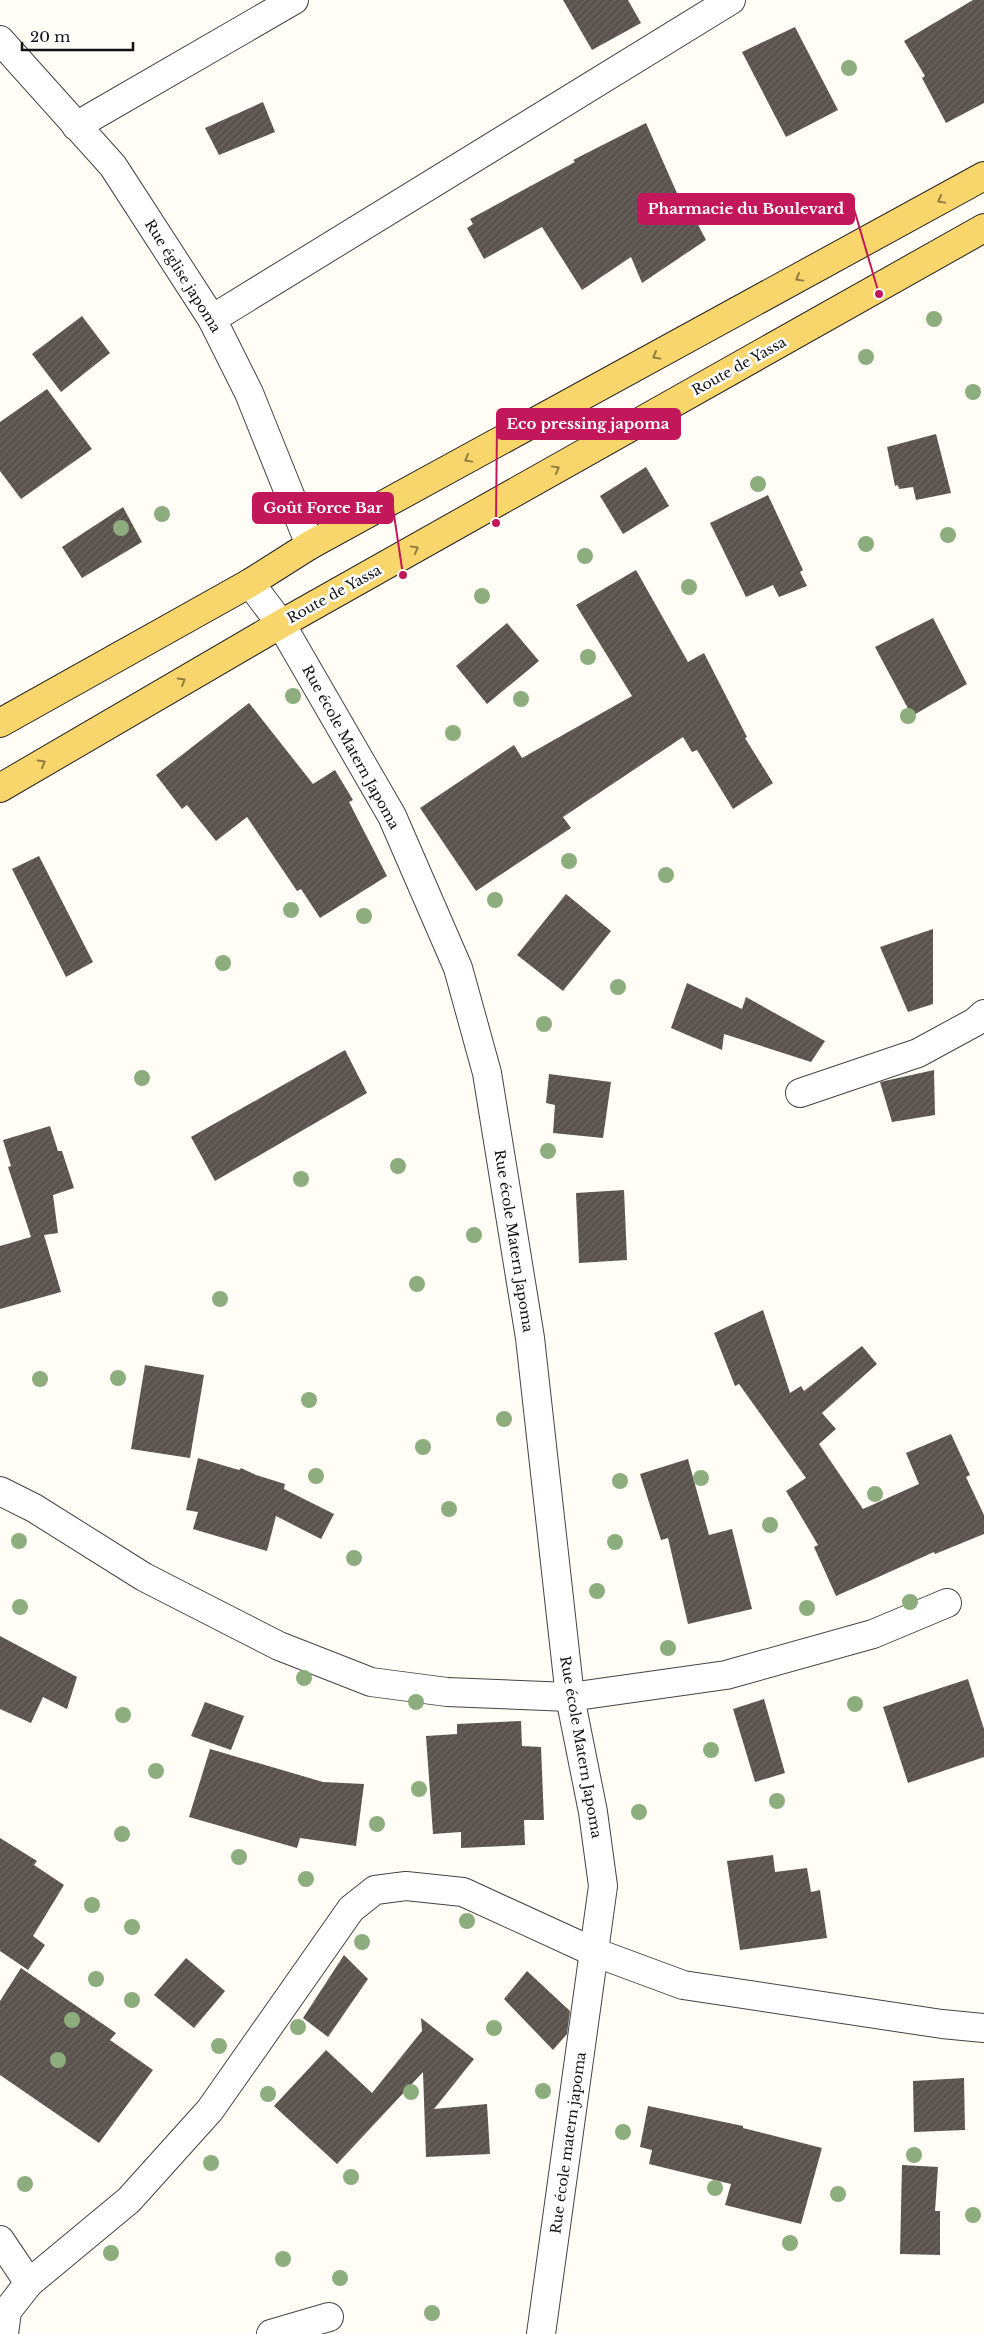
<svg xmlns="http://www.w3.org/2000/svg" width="984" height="2334" font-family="'Libre Baskerville',serif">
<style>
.building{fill:url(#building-hatch)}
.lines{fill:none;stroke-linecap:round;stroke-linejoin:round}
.minor-casing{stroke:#444;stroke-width:30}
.primary-casing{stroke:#222;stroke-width:30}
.minor{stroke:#fff;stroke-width:28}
.primary{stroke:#f9d66b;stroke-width:28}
.tree{fill:#8dad7f}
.oneway{stroke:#917d42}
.labels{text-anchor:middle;stroke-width:5;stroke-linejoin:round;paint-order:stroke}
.street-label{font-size:14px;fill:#111;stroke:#fff}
.leader{fill:none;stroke:#c2185b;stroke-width:2}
.callout-dot{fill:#c2185b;stroke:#fff;stroke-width:2}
.callout{fill:#c2185b;stroke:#c2185b;stroke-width:2}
.callout-label{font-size:15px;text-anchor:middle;font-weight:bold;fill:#fff}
</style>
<defs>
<pattern id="building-hatch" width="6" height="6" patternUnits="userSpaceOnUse" patternTransform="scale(1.25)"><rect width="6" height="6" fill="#5a524d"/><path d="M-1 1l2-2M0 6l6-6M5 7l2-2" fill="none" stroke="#6d6662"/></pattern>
</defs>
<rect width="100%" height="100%" fill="#fffdf5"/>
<!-- building -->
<g class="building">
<path d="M563,0H628L641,23L592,50Z"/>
<path d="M973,0H984V103L946,123L922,78L925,76L904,41Z"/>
<path d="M795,27L838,110L786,137L742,52Z"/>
<path d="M263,102L275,132L219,155L205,128Z"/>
<path d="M646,123L680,200L684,198L706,240L642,283L631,257L582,290L542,227L484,259L467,228L473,224L470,219L575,162L573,160Z"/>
<path d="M82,316L110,353L61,392L32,354Z"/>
<path d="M47,389L92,449L21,499L0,471V422Z"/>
<path d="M936,434L951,493L916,500L913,487L899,489L898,485L895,486L887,447Z"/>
<path d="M646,467L669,506L623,534L600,496Z"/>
<path d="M768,495L803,570L800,572L807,586L779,597L773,585L746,597L710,523Z"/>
<path d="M123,507L142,542L82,578L62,547Z"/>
<path d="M636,570L688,662L704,653L747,737L745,738L773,783L733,809L697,750L692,752L683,737L563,817L571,828L476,891L420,808L514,745L522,758L632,696L576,605Z"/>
<path d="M933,618L967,684L912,716L875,647Z"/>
<path d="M507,623L539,661L487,704L456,666Z"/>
<path d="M249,703L313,784L335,770L353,800L349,802L387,876L320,918L301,889L297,891L247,817L216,841L187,805L182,809L156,775Z"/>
<path d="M39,856L93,962L66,977L12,869Z"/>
<path d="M566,894L611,931L563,991L517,955Z"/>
<path d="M933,929V1004L908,1012L880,947Z"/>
<path d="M687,983L742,1009L746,997L825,1041L811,1062L724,1034L722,1050L671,1028Z"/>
<path d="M345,1050L367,1093L215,1181L191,1137Z"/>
<path d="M934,1070L935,1115L892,1122L880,1082Z"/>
<path d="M549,1074L611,1082L603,1138L553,1133L555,1105L546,1103Z"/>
<path d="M50,1126L58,1151H62L74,1188L53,1195L58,1233L44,1235L61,1292L0,1309V1246L31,1237L8,1167L11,1166L3,1140Z"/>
<path d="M624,1190L627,1260L579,1263L576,1193Z"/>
<path d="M763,1310L790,1393L801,1386L804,1391L862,1346L877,1364L822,1413L836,1429L819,1444L863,1509L919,1484L906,1453L951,1434L970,1475L966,1477L984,1515V1534L935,1554L934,1552L836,1596L814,1547L818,1545L786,1491L806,1478L739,1384L735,1386L714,1333Z"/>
<path d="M145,1365L204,1375L190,1458L131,1449Z"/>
<path d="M198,1458L239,1470L241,1468L256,1475L285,1484L284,1489L334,1514L321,1539L276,1516L267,1551L193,1529L198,1512L186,1510Z"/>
<path d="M688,1459L709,1535L732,1529L752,1609L688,1624L668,1538L661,1540L640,1474Z"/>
<path d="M0,1636L77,1677L67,1709L43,1697L31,1723L0,1709Z"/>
<path d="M968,1679L984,1729V1757L908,1783L883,1707Z"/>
<path d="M764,1699L785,1773L755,1782L733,1709Z"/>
<path d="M205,1702L244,1716L231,1750L191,1736Z"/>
<path d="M521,1721L522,1746L541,1747L544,1820H524L525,1845L461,1848V1832L433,1834L426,1736L457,1734V1724Z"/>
<path d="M210,1749L323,1782L364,1784L356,1846L300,1838L297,1848L189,1817Z"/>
<path d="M0,1838L37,1861L34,1865L64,1885L33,1936L45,1945L28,1970L0,1951Z"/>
<path d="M773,1855L775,1872L807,1868L811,1892L820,1890L827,1938L740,1950L727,1861Z"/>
<path d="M344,1955L368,1979L328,2037L303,2018Z"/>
<path d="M186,1958L225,1991L194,2028L154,1995Z"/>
<path d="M21,1968L116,2033L110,2040L153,2070L99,2143L0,2075V2001Z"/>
<path d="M527,1971L570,2011L567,2034L553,2050L504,1999Z"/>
<path d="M421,2018L474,2059L434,2109L487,2104L490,2154L426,2157L423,2072L337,2164L274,2106L326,2050L372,2093L422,2031Z"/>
<path d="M964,2078L965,2130L914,2132L913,2081Z"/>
<path d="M648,2106L743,2126V2128L822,2148L801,2224L725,2205L731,2184L649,2164L652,2150L640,2147Z"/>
<path d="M902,2165L938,2167L935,2211H940V2255L900,2254Z"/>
</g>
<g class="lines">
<!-- minor casing -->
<g class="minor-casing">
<g id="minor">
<path d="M0,40L113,166L212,319L249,393L310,545"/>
<path d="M76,126L294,0"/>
<path d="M212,319L731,0"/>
<path d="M250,583L281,624L392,816L458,968L487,1073L530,1338L570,1697L593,1812L603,1886L541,2334"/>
<path d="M800,1093L918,1053L975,1022L984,1014"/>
<path d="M0,1491L34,1508L144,1577L279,1646L371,1682L447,1692L570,1697L726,1675L873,1634L947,1603"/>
<path d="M0,2240L29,2283"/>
<path d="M4,2334L7,2311L29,2283L129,2200L210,2110L351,1909L375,1890L406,1886L463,1892L594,1952L683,1985L942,2024L984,2028"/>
<path d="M271,2334L329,2317"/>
</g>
</g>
<!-- primary casing -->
<g class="primary-casing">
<g id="primary">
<path d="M0,723L250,583L310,545L984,176"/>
<path d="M0,788L281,624L984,228"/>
</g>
</g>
<!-- minor -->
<use href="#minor" class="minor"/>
<!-- primary -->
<use href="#primary" class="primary"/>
</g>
<!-- trees -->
<g class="tree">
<circle cx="849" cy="68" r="8"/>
<circle cx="934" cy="319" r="8"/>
<circle cx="866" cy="357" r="8"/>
<circle cx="973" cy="392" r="8"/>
<circle cx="758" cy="484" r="8"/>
<circle cx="162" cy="514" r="8"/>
<circle cx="121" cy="528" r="8"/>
<circle cx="948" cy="535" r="8"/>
<circle cx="866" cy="544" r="8"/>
<circle cx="585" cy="556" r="8"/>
<circle cx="689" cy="587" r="8"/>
<circle cx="482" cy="596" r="8"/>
<circle cx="588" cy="657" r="8"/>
<circle cx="293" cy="696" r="8"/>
<circle cx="521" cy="699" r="8"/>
<circle cx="908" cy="716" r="8"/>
<circle cx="453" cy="733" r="8"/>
<circle cx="569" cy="861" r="8"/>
<circle cx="666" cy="875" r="8"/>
<circle cx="495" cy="900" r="8"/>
<circle cx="291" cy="910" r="8"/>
<circle cx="364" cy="916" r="8"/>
<circle cx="223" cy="963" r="8"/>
<circle cx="618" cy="987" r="8"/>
<circle cx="544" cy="1024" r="8"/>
<circle cx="142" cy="1078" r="8"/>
<circle cx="548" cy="1151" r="8"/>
<circle cx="398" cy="1166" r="8"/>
<circle cx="301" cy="1179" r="8"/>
<circle cx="474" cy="1235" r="8"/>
<circle cx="417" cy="1284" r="8"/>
<circle cx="220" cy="1299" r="8"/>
<circle cx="118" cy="1378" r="8"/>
<circle cx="40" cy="1379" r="8"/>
<circle cx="309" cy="1400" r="8"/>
<circle cx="504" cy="1419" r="8"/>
<circle cx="423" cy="1447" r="8"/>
<circle cx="316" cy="1476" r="8"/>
<circle cx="701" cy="1478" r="8"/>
<circle cx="620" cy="1481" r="8"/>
<circle cx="875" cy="1494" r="8"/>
<circle cx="449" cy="1509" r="8"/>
<circle cx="770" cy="1525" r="8"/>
<circle cx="19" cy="1541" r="8"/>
<circle cx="615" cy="1542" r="8"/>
<circle cx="354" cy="1558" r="8"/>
<circle cx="597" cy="1591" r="8"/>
<circle cx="910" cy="1602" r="8"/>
<circle cx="20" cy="1607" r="8"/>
<circle cx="807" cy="1608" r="8"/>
<circle cx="668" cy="1648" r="8"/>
<circle cx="304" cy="1678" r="8"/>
<circle cx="416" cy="1702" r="8"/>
<circle cx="855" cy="1704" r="8"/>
<circle cx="123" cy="1715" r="8"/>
<circle cx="711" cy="1750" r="8"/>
<circle cx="156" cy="1771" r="8"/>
<circle cx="419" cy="1789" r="8"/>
<circle cx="777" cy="1801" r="8"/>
<circle cx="639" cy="1812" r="8"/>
<circle cx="377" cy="1824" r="8"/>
<circle cx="122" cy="1834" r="8"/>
<circle cx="239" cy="1857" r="8"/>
<circle cx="306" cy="1879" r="8"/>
<circle cx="92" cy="1905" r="8"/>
<circle cx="467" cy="1921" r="8"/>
<circle cx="132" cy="1927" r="8"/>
<circle cx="362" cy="1942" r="8"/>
<circle cx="96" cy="1979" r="8"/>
<circle cx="132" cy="2000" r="8"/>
<circle cx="72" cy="2020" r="8"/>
<circle cx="298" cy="2027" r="8"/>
<circle cx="494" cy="2028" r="8"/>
<circle cx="219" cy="2046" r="8"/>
<circle cx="58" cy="2060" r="8"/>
<circle cx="543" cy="2091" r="8"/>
<circle cx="411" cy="2092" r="8"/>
<circle cx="268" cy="2094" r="8"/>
<circle cx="623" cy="2132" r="8"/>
<circle cx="914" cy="2155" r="8"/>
<circle cx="211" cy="2163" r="8"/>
<circle cx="351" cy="2177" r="8"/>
<circle cx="25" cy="2184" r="8"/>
<circle cx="715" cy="2188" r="8"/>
<circle cx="838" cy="2194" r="8"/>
<circle cx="973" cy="2215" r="8"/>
<circle cx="790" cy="2243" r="8"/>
<circle cx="111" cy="2253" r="8"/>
<circle cx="283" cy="2259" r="8"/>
<circle cx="340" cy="2278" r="8"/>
<circle cx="432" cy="2313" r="8"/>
</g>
<!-- one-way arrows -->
<defs><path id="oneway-chevron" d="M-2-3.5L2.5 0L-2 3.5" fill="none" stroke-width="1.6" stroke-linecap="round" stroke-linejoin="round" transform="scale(1.25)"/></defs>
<g class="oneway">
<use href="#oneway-chevron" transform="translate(941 200) rotate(151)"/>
<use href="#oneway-chevron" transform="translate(799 278) rotate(151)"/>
<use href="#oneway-chevron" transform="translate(656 356) rotate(151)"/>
<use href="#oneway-chevron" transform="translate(468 459) rotate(151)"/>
<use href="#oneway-chevron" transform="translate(556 469) rotate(-29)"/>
<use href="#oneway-chevron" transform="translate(415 549) rotate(-29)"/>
<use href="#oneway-chevron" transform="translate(182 681) rotate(-30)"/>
<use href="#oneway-chevron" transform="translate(42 763) rotate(-30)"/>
</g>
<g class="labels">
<!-- street labels -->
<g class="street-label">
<text transform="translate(183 276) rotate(58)" y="5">Rue église japoma</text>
<text transform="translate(739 366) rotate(-29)" y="5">Route de Yassa</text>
<text transform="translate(334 594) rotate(-29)" y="5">Route de Yassa</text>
<text transform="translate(351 747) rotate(61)" y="5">Rue école Matern Japoma</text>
<text transform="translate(514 1241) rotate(81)" y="5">Rue école Matern Japoma</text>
<text transform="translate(581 1747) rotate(80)" y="5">Rue école Matern Japoma</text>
<text transform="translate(568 2143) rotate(-82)" y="5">Rue école matern japoma</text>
</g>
</g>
<!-- callouts -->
<path class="leader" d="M879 294L854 209M496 523L497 424M403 575L393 508"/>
<g class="callout-dot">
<circle cx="879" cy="294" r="5"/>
<circle cx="496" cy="523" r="5"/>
<circle cx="403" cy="575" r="5"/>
</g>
<g class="callout">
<rect x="638" y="194" width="216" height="30" rx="5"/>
<rect x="497" y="409" width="183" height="30" rx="5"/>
<rect x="253" y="493" width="140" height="30" rx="5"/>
</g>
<g class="callout-label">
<text x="746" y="214">Pharmacie du Boulevard</text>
<text x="588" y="429">Eco pressing japoma</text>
<text x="323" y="513">Goût Force Bar</text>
</g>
<!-- scale -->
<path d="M22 42v8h111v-8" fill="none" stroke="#111111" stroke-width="2.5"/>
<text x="30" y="42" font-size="15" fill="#111111" stroke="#ffffff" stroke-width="4" paint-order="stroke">20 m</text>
</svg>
